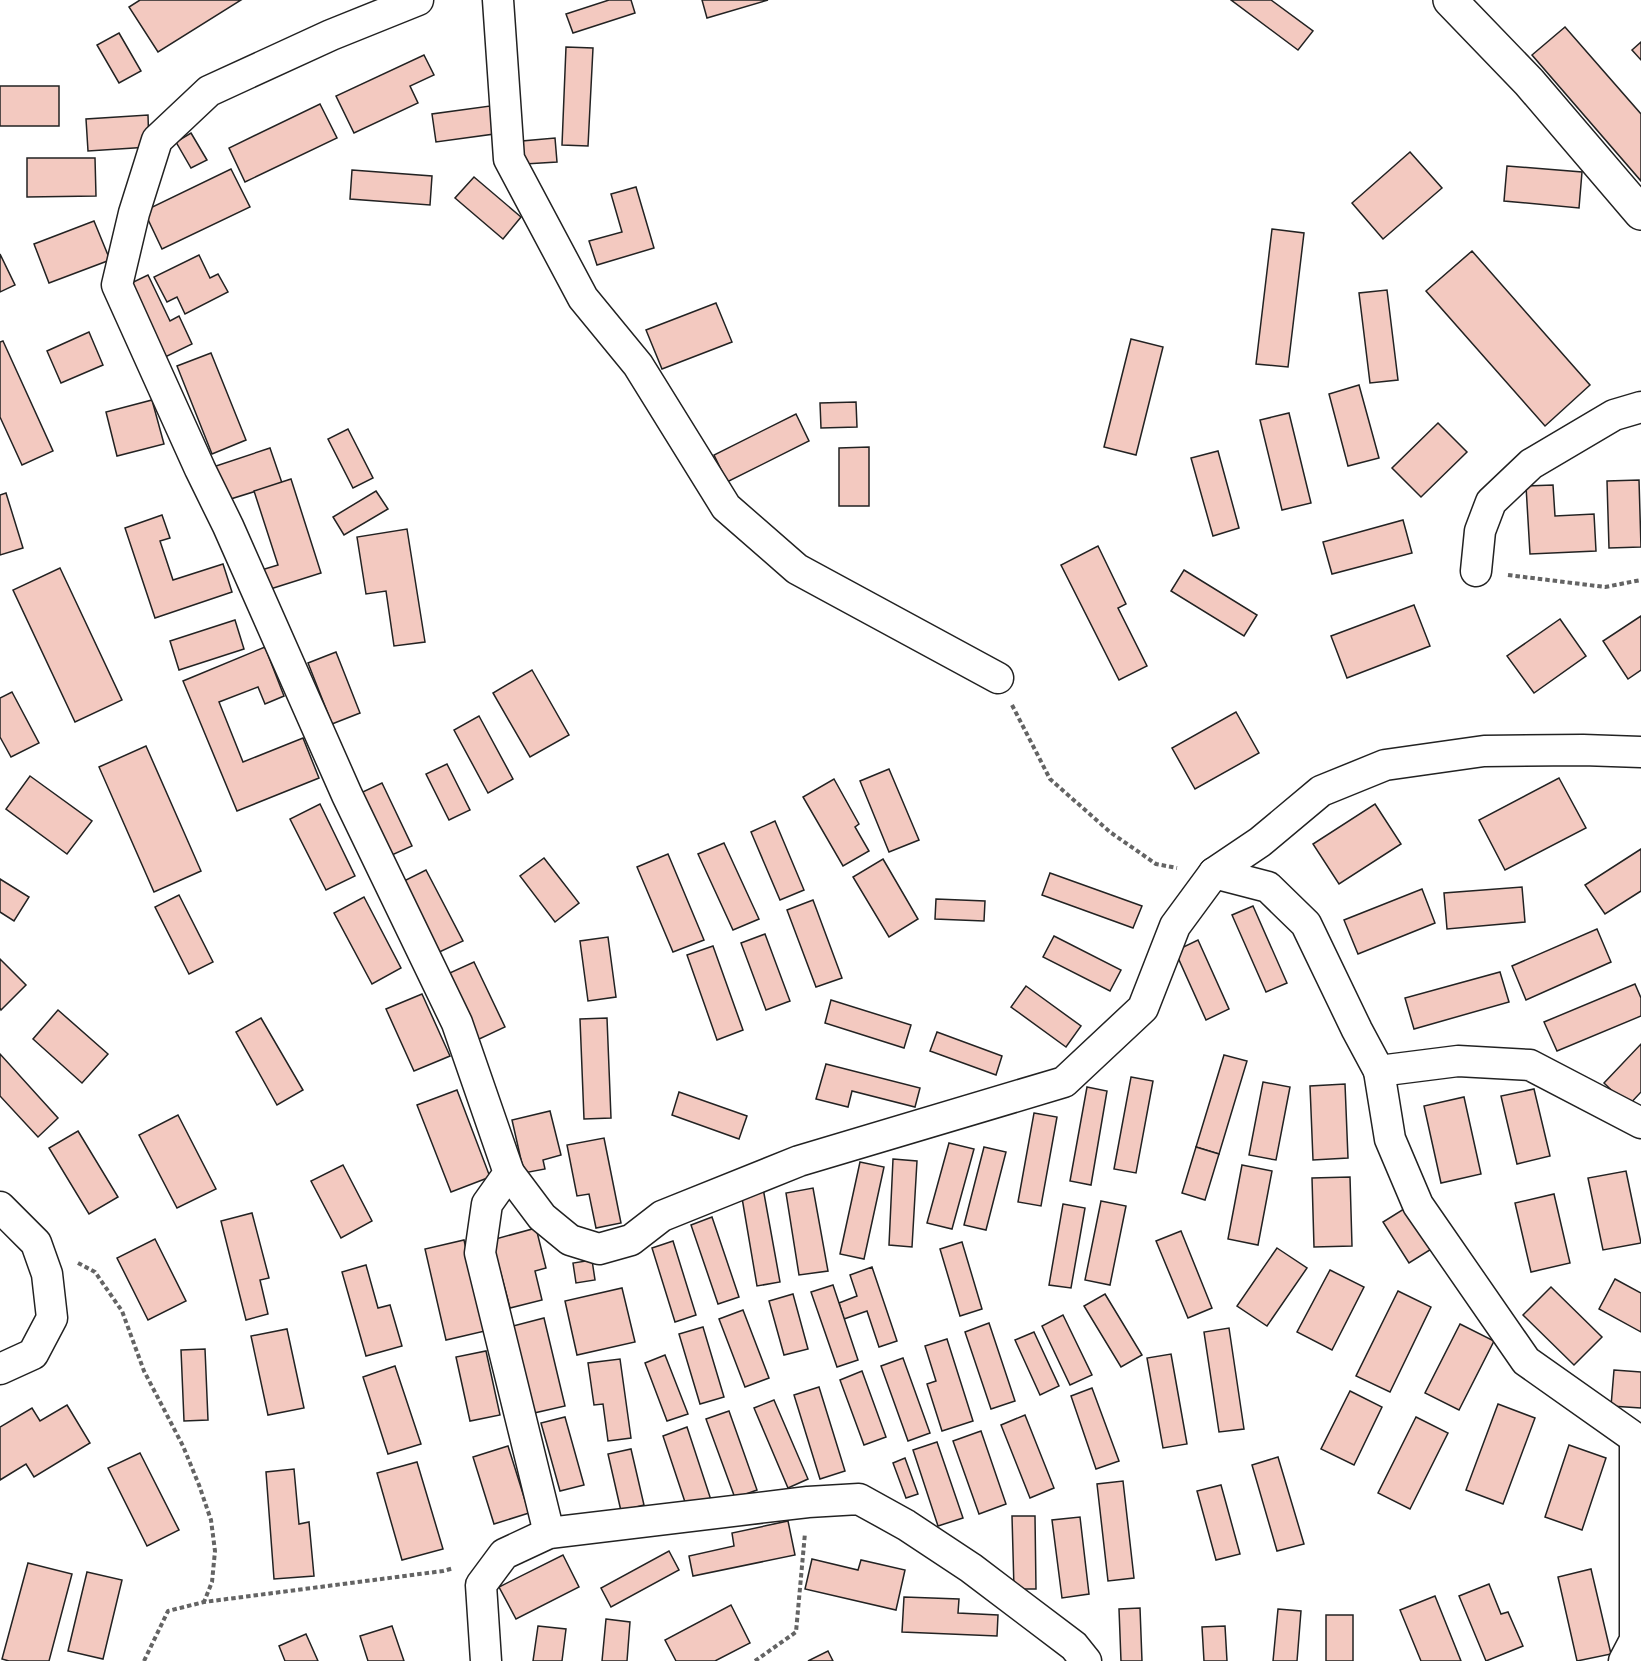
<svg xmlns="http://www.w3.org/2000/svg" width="1641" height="1661" font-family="Overpass,sans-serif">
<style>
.building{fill:#f3c9c0;stroke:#222;stroke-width:1.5}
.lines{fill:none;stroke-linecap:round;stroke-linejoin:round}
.street-casing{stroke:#222;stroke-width:33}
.secondary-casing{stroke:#222;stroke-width:36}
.path{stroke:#646464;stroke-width:4;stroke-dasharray:4.5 3;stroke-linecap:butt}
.street{stroke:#fff;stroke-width:30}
.secondary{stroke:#fff;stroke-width:33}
</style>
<rect width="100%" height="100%" fill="#fff"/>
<!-- building -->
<g class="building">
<path d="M140,0H241L158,52L129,7Z"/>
<path d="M609,0H631L635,13L573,33L566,14Z"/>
<path d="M702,0H768L707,18Z"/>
<path d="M1231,0H1271L1313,31L1298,50Z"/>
<path d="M1565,27L1641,114V181L1532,55Z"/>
<path d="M119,33L141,71L119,83L97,45Z"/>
<path d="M1641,42V60L1632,50Z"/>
<path d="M566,47L593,48L588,146L562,145Z"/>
<path d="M424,55L434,75L410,86L418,103L354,133L336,96Z"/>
<rect x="0" y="86" width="59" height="40"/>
<path d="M320,104L337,138L245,182L229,148Z"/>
<path d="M490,106L494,134L436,142L432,114Z"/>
<path d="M148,115L149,147L88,151L86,119Z"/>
<path d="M191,133L207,160L191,168L176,142Z"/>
<path d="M555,138L557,162L525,164L522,141Z"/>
<path d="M1410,152L1442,188L1383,239L1352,203Z"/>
<path d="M27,158H95L96,196L27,197Z"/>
<path d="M1507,166L1582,172L1579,208L1504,201Z"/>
<path d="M231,169L250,207L162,249L144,211Z"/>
<path d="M352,170L432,176L430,205L350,199Z"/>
<path d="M474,177L521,217L503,239L455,198Z"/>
<path d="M636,187L654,248L597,265L589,241L622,232L611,194Z"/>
<path d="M94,221L110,260L49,283L34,244Z"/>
<path d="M1272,229L1304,233L1288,367L1256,364Z"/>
<path d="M1472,251L1590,385L1545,426L1426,291Z"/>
<path d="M0,254L15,285L0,292Z"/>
<path d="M199,255L210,278L218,274L228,292L185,314L177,297L167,302L154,277Z"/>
<path d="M148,275L170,321L179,316L192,344L159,360L123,287Z"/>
<path d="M1387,290L1398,380L1370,383L1359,293Z"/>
<path d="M716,303L732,342L662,369L646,330Z"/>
<path d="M89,332L103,365L61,383L47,351Z"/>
<path d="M1131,339L1163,347L1136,455L1104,447Z"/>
<path d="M3,341L53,451L22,465L0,417V342Z"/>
<path d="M211,353L246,440L212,454L177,366Z"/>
<path d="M1359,385L1379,458L1348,466L1329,394Z"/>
<path d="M152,400L164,444L117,456L106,412Z"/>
<path d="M856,402L857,427L821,428L820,403Z"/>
<path d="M1289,413L1311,503L1282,510L1260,420Z"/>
<path d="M796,414L809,441L727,482L714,455Z"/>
<path d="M1438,423L1467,452L1421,497L1392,468Z"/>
<path d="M348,429L373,478L353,488L328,439Z"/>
<path d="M869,447V506H839V448Z"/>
<path d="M270,448L282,483L221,502L210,468Z"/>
<path d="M1218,451L1239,528L1213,536L1191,458Z"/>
<path d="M291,479L321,573L264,591L258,571L278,565L254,491Z"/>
<path d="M1639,480L1641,547L1609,548L1607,481Z"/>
<path d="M1553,485L1555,516L1594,514L1596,551L1530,554L1526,486Z"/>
<path d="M376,491L388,509L344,535L333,517Z"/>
<path d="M6,493L23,548L0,555V495Z"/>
<path d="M162,515L170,538L160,541L173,580L223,564L232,592L155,618L125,528Z"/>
<path d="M1403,520L1412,553L1332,574L1323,542Z"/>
<path d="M407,529L425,642L394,646L386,591L366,594L357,537Z"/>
<path d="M1098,546L1126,604L1118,608L1147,666L1119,680L1061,565Z"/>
<path d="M60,568L122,700L75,722L13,590Z"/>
<path d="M1184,570L1257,615L1244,636L1171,591Z"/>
<path d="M1414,605L1430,646L1347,678L1331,636Z"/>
<path d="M1641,616V670L1628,679L1603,641Z"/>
<path d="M1560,619L1586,656L1534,693L1507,656Z"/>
<path d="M235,620L244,649L179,670L170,641Z"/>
<path d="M265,647L284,696L265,704L258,687L219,702L243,762L303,738L319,778L237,811L183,681Z"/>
<path d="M336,652L360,713L332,724L308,663Z"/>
<path d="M532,670L569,735L530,757L493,693Z"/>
<path d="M12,692L39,743L11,757L0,737V698Z"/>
<path d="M1236,712L1259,753L1195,789L1172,748Z"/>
<path d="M479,716L513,779L488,793L454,730Z"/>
<path d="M146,746L201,871L154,892L99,767Z"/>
<path d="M447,764L470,810L449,820L426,774Z"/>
<path d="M889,769L919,840L889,852L860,781Z"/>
<path d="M30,776L92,821L67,854L6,809Z"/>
<path d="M1559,778L1586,828L1505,870L1479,820Z"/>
<path d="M834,779L859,824L855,827L869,851L843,866L803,797Z"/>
<path d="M382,783L412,846L383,859L354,796Z"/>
<path d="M320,804L355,876L326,890L290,819Z"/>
<path d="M1375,804L1401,844L1339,884L1313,844Z"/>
<path d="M775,821L804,890L780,900L751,832Z"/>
<path d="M724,843L759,919L733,930L698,854Z"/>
<path d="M1641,849V891L1605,914L1585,885Z"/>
<path d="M668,854L704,940L673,952L637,867Z"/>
<path d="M544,858L579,903L555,922L520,876Z"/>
<path d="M883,859L918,919L889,937L853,877Z"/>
<path d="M426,870L463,941L433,955L396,885Z"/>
<path d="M1050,873L1142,906L1133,928L1042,895Z"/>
<path d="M0,879L29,897L14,921L0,912Z"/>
<path d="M1522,887L1525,922L1447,929L1444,893Z"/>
<path d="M1422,889L1435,923L1358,954L1344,920Z"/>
<path d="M179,895L213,962L189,974L155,907Z"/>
<path d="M364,897L401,968L372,984L334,913Z"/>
<path d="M936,899L985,901L984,921L935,919Z"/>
<path d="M813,900L842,978L816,987L787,910Z"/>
<path d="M1253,906L1287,983L1266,992L1232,915Z"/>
<path d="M1597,929L1611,962L1526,1000L1512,966Z"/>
<path d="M765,934L790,1001L766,1010L741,943Z"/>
<path d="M1054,936L1121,970L1110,991L1043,957Z"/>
<path d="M608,937L616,997L588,1001L580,941Z"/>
<path d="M1198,940L1229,1009L1206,1020L1175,951Z"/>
<path d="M713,946L743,1030L717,1040L687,955Z"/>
<path d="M0,959L26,985L1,1010L0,1008Z"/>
<path d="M474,962L505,1027L475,1041L443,976Z"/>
<path d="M1500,972L1509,1002L1414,1029L1405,998Z"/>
<path d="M1635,984L1641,998V1016L1557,1051L1544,1022Z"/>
<path d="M1026,986L1081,1026L1066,1047L1011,1007Z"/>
<path d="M422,994L450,1056L414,1071L386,1009Z"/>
<path d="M831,1000L911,1025L904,1048L825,1023Z"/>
<path d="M58,1010L108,1054L82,1083L33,1039Z"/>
<path d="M261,1018L303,1090L277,1105L236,1032Z"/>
<path d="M607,1018L611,1118L584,1119L580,1019Z"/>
<path d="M937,1032L1002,1056L996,1075L930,1051Z"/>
<path d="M1641,1044V1092L1628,1106L1604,1083Z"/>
<path d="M0,1054L58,1118L38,1137L0,1096Z"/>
<path d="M1224,1055L1247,1061L1219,1154L1196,1147Z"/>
<path d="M826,1064L920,1088L915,1107L852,1091L848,1107L816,1099Z"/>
<path d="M1131,1077L1153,1081L1136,1173L1114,1169Z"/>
<path d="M1263,1082L1290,1087L1276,1160L1249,1155Z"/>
<path d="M1345,1084L1348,1158L1313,1160L1310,1086Z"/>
<path d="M1087,1087L1107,1091L1091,1185L1070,1181Z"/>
<path d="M1534,1089L1550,1156L1517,1164L1501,1096Z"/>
<path d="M457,1090L490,1177L451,1192L417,1105Z"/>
<path d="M679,1092L747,1116L739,1139L672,1115Z"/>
<path d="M1464,1097L1481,1174L1441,1183L1424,1106Z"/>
<path d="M550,1111L561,1155L543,1160L545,1169L524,1173L512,1120Z"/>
<path d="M1034,1113L1057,1117L1041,1206L1018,1202Z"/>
<path d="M178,1115L216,1189L177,1208L139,1135Z"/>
<path d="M78,1131L118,1197L89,1214L49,1148Z"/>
<path d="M604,1138L621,1223L596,1228L589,1194L577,1196L567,1145Z"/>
<path d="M949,1143L974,1149L952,1229L927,1223Z"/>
<path d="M984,1147L1006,1152L986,1230L964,1225Z"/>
<path d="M1196,1147L1219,1154L1205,1200L1182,1193Z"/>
<path d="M893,1159L917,1161L912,1247L889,1245Z"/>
<path d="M860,1162L884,1167L864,1259L840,1254Z"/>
<path d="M343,1165L372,1221L341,1238L311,1181Z"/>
<path d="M1242,1165L1272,1171L1258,1245L1228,1239Z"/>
<path d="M1626,1171L1641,1243L1603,1250L1588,1178Z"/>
<path d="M1350,1177L1352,1246L1314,1247L1312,1178Z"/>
<path d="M763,1188L780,1282L757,1286L741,1192Z"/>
<path d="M813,1188L828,1271L799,1275L786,1193Z"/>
<path d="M1554,1194L1570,1263L1531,1272L1515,1203Z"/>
<path d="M1101,1201L1126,1206L1110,1285L1085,1280Z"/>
<path d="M1063,1204L1085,1208L1071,1288L1049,1285Z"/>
<path d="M1407,1207L1433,1248L1409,1263L1383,1222Z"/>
<path d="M252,1213L269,1278L260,1280L268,1314L246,1320L221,1221Z"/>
<path d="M712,1217L739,1297L718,1304L691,1225Z"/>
<path d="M536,1228L546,1268L535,1271L542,1300L510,1308L492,1240Z"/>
<path d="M1181,1231L1212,1308L1188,1318L1156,1241Z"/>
<path d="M155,1239L186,1301L148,1320L117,1258Z"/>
<path d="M464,1240L485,1331L446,1340L425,1249Z"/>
<path d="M673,1241L696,1315L675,1322L652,1248Z"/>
<path d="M962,1242L982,1309L960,1316L940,1249Z"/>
<path d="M1277,1248L1307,1268L1267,1326L1237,1306Z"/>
<path d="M592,1260L595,1280L576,1283L573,1263Z"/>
<path d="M366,1265L378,1308L390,1305L402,1346L366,1356L342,1272Z"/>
<path d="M872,1267L897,1341L879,1347L867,1311L844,1319L839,1303L857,1296L850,1275Z"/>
<path d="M1330,1270L1364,1287L1332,1350L1297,1332Z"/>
<path d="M1615,1279L1641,1293V1332L1599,1309Z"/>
<path d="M833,1285L858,1360L837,1367L811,1292Z"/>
<path d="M1551,1287L1602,1337L1574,1365L1523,1315Z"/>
<path d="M622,1288L635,1342L577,1355L565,1301Z"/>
<path d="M1398,1291L1431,1307L1390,1392L1356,1376Z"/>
<path d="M793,1294L808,1349L784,1355L769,1301Z"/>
<path d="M1105,1294L1142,1355L1121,1367L1084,1306Z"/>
<path d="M743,1310L769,1378L745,1387L719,1319Z"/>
<path d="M1063,1315L1092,1375L1070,1385L1042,1326Z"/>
<path d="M544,1318L565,1406L534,1413L513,1326Z"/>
<path d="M989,1323L1015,1401L991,1409L965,1332Z"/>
<path d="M1460,1324L1494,1341L1459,1410L1425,1393Z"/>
<path d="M703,1327L724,1397L700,1404L679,1334Z"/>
<path d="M1229,1328L1244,1429L1219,1432L1204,1332Z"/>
<path d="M287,1329L304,1408L268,1415L251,1336Z"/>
<path d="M1034,1332L1059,1386L1040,1395L1015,1340Z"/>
<path d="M947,1339L973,1421L942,1431L927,1384L936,1381L925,1346Z"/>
<path d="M205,1349L208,1420L184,1421L181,1350Z"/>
<path d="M486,1351L500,1415L470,1421L456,1357Z"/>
<path d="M1171,1354L1187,1444L1163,1448L1147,1358Z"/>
<path d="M665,1355L688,1414L667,1421L645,1363Z"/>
<path d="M903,1358L930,1433L908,1441L881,1366Z"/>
<path d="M620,1359L631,1438L608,1441L603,1404L594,1405L588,1363Z"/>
<path d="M395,1366L421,1444L388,1454L363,1377Z"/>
<path d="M1614,1370L1641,1372V1408L1611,1406Z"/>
<path d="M862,1371L886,1437L864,1445L840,1380Z"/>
<path d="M819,1387L845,1471L820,1479L794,1395Z"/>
<path d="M1092,1388L1119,1461L1096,1469L1071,1396Z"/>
<path d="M1350,1391L1382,1407L1354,1465L1321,1449Z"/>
<path d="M774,1400L808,1479L788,1488L754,1408Z"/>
<path d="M1498,1404L1535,1418L1503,1504L1466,1490Z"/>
<path d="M67,1405L90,1443L34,1477L26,1464L0,1480V1427L32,1408L40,1421Z"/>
<path d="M729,1411L757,1490L735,1498L706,1419Z"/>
<path d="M1025,1415L1054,1488L1030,1498L1001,1425Z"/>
<path d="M565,1417L584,1485L560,1491L541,1423Z"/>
<path d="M1416,1417L1448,1433L1410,1509L1378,1493Z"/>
<path d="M687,1427L711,1500L687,1508L663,1436Z"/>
<path d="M981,1431L1006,1504L979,1514L953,1441Z"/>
<path d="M937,1442L963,1518L938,1526L913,1450Z"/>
<path d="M1569,1445L1606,1458L1582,1530L1545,1517Z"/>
<path d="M508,1446L529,1513L494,1524L473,1457Z"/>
<path d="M631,1449L644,1505L621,1511L608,1454Z"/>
<path d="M140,1453L179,1530L147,1546L108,1468Z"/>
<path d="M1278,1457L1304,1544L1277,1551L1252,1465Z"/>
<path d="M905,1458L918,1494L906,1498L893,1463Z"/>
<path d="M417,1462L443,1549L402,1560L377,1473Z"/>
<path d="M294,1469L299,1524L309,1522L314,1576L274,1579L266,1472Z"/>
<path d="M1123,1481L1134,1578L1108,1581L1097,1484Z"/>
<path d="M1221,1485L1240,1554L1216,1560L1197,1491Z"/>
<path d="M1012,1516H1035L1036,1589H1014Z"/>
<path d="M1080,1517L1089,1594L1062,1598L1052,1520Z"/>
<path d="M788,1521L795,1555L693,1576L689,1556L734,1546L732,1533Z"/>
<path d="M669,1551L679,1570L611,1607L601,1588Z"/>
<path d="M563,1555L579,1587L516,1619L499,1587Z"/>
<path d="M812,1559L858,1570L861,1560L905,1570L896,1610L805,1589Z"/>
<path d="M28,1563L72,1574L49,1661H9L2,1659Z"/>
<path d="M1591,1569L1611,1654L1577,1661L1558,1577Z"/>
<path d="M87,1572L122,1580L103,1659L68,1651Z"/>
<path d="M1489,1584L1501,1614L1508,1612L1523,1646L1486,1661L1459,1596Z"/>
<path d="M1435,1596L1461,1661H1421L1400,1610Z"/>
<path d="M904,1597L959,1599L958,1613L998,1615L997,1636L902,1632Z"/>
<path d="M731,1605L750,1643L715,1661H676L665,1640Z"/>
<path d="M1140,1608L1142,1661H1121L1119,1609Z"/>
<path d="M1278,1609L1301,1611L1297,1661H1273Z"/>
<rect x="1326" y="1615" width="27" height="46"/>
<path d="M606,1619L630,1622L627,1661H602Z"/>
<path d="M392,1626L404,1661H368L360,1636Z"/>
<path d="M538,1626L566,1629L562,1661H533Z"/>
<path d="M1225,1626L1227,1661H1204L1202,1627Z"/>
<path d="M306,1634L318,1661H285L279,1646Z"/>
<path d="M828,1651L833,1661H808Z"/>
</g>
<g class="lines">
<!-- street casing -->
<g class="street-casing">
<g id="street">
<path d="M418,0L331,35L209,91L157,140L134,213L117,285L200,469L228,526L347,795L457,1023L509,1173L487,1204L480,1253L549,1533"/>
<path d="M498,0L509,159L583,298L638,365L726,507L797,569L998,678"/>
<path d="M1476,571L1480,531L1491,502L1531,464L1614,415L1641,407"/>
<path d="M1214,873L1268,887L1306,924L1357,1030L1379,1071L1458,1061L1530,1065L1641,1123"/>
<path d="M1379,1071L1390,1139L1418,1205L1526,1361L1635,1438L1641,1440"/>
<path d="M509,1173L542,1217L570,1240L599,1249L631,1240L662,1216L799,1161L1064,1082L1143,1008L1175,926L1214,873L1260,842L1321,791L1385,765L1484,751L1583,750L1641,752"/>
<path d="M0,1207L36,1243L47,1274L52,1318L33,1354L0,1369"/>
<path d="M486,1661L481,1585L504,1554L549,1533L808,1502L859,1499L906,1525L971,1568L1074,1646L1086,1661"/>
<path d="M1624,1661L1635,1640V1438"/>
</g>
</g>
<!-- secondary casing -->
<g class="secondary-casing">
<path id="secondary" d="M1450,0L1529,82L1641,213"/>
</g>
<!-- path -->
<g class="path">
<path d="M1508,575L1605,587L1641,580"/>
<path d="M1012,705L1050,779L1110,832L1156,864L1177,868"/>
<path d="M78,1263L95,1272L122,1311L144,1371L183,1446L199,1485L211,1520L215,1551L212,1582L204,1602"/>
<path d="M144,1661L168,1611L204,1602L443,1571L454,1568"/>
<path d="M755,1661L796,1632L805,1533"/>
</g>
<!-- street -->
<use href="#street" class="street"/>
<!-- secondary -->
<use href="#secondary" class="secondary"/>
</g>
</svg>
